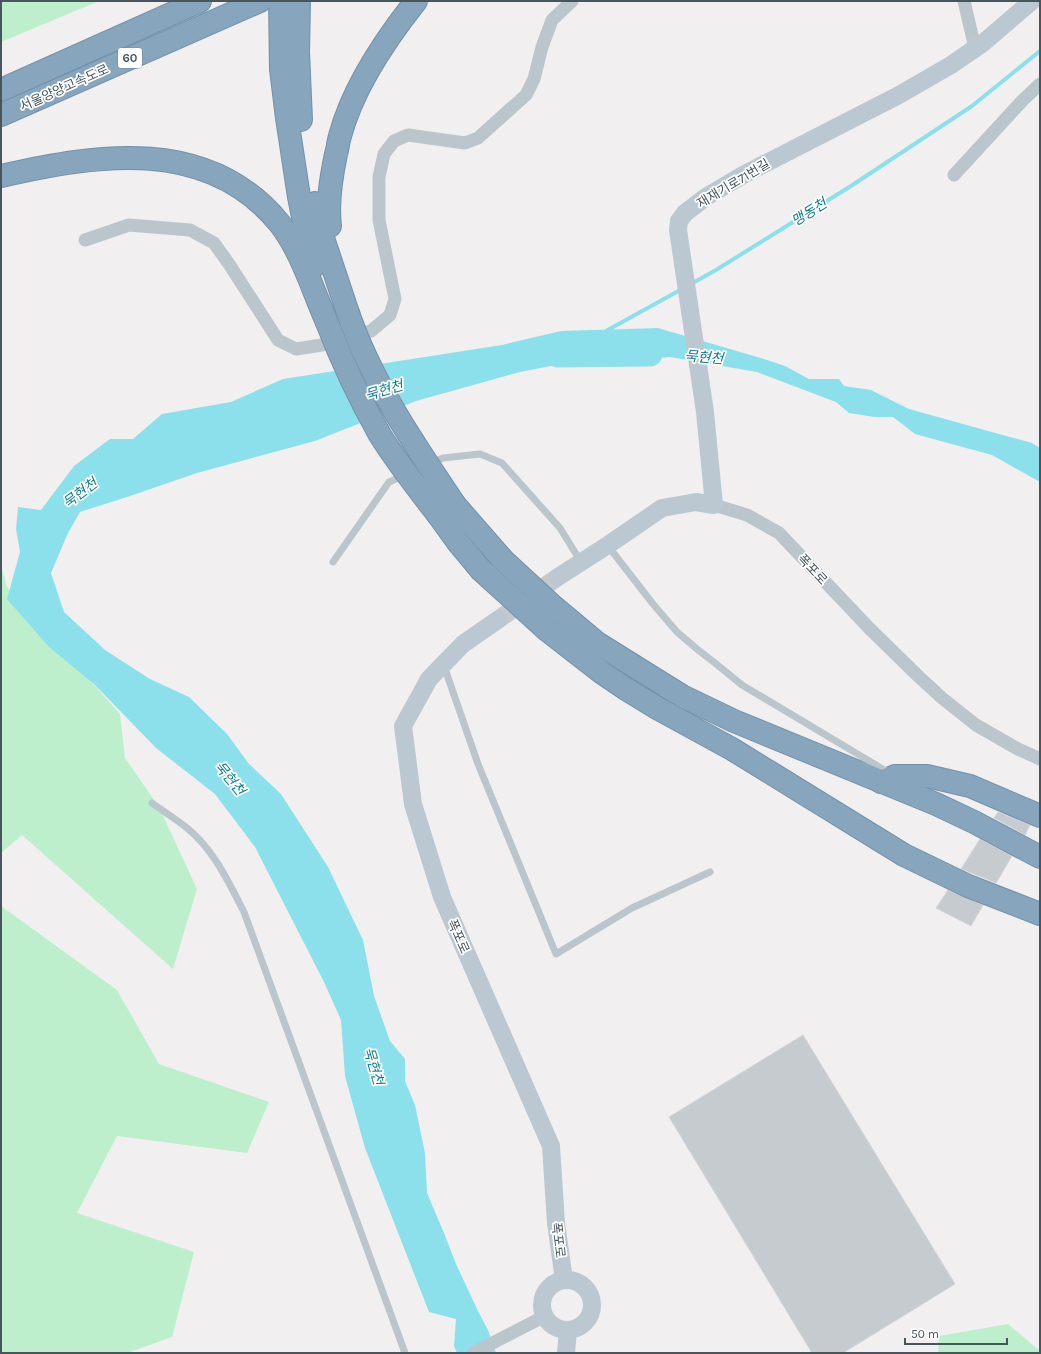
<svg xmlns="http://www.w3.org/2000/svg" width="1041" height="1354" font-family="Karla,'Noto Sans KR',sans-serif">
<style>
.green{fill:#beefcd}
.water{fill:#8be0ec}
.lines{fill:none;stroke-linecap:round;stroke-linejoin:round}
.stream{stroke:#8be0ec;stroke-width:4}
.river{stroke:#8be0ec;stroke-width:25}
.building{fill:#c6cbcf;stroke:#d3d6db}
.secondary-tunnel{stroke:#c7c8cb;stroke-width:18;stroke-dasharray:18 9;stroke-linecap:butt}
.motorway-casing{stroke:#7291aa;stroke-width:24}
.service{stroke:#bbc5cc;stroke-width:7}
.minor{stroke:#bbc5cc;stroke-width:13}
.secondary{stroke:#bbc8d1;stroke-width:18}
.motorway{stroke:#87a6be;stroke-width:22}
.motorway-bridge-casing{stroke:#7291aa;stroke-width:24;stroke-linecap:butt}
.motorway-bridge{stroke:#87a6be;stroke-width:22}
.labels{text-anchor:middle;stroke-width:3.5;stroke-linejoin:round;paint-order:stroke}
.shield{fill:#fff;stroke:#7e888e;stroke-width:1}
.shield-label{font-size:12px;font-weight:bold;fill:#47555d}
.street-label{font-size:13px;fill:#47555d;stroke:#fff}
.water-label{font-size:14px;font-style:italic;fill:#0d7c8c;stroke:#fff}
</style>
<rect width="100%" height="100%" fill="#f2eff0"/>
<!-- green -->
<g class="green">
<path d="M1,1H99L1,42Z"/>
<path d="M1,565L7,587L120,714L125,758L159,807L197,889L173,969L22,835L1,853Z"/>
<path d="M1,906L117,990L159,1064L269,1102L247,1153L117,1136L77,1213L194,1252L172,1337L127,1353L1,1352Z"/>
<path d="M1008,1324L1040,1351V1353H938L939,1336Z"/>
</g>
<!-- water -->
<path class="water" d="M658,328L764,359L785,366L809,379H839L844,386L871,390L909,409L1032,443L1040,448V482L992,455L915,434L893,417H874L849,413L836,402L757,372L670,357L648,359L600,351L571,362L520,372L416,401L315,441L197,473L130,496L80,512L68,533L51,573L64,612L105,650L150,679L189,697L227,734L249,764L281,794L328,867L363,940L374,996L390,1041L405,1059V1081L415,1105L425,1153L427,1193L444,1233L456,1264L478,1311L488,1330L496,1353H457L454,1346L456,1319L429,1312L365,1148L345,1076L341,1020L324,982L255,847L215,794L156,748L94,684L49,647L7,599L20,552L16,529L18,507L41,510L74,466L110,439H133L162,414L231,402L283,379L502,345L561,331Z"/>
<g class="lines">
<!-- stream -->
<g class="stream">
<path d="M691,284L716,270L851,186L972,106L1040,51"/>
<path d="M606,331L682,289"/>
</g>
<!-- river -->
<path class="river" d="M558,355L650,354"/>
</g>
<!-- building -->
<g class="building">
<path d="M998,812L1030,825L1025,835L994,818Z"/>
<path d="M980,839L1012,856L996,883L961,869Z"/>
<path d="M948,890L983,905L971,926L936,908Z"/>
<path d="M803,1035L955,1284L843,1353H812L669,1117Z"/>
</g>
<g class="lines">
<!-- secondary-tunnel -->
<path class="secondary-tunnel" d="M499,619L558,577"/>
<!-- motorway casing -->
<g class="motorway-casing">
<g id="motorway">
<path d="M280,1L281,69L287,118L299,197L313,267"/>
<path d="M299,1L298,52L301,120"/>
<path d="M1,90L200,1"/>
<path d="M1,115L260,1"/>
<path d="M1,176C98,154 209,136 280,224C301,251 312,288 326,320"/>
<path d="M315,203L322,235L348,313"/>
<path d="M330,226C327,202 331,178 336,154C338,148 338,142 340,136C353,87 385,40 416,1"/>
<path d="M455,505L503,560L554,607L597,643L682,696L734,721L936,804L974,822L1040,857"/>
<path d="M439,516L457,541L481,570L547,630L601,672L626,689L657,708L732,749L904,855L968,886L1040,914"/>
<path d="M881,782L895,776H927L970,786L1040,816"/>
</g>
</g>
<!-- service -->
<g class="service">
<path d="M608,546L653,604L677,632L697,649L715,663L742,685L891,774"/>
<path d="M333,562L389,482L443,458L480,454L502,463L560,528L581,562"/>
<path d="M444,666L478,764L556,954L632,908L710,872"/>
<path d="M152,803C163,811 176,819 187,828C214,850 228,881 244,912L405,1353"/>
</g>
<!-- minor -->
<g class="minor">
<path d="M964,1L975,48"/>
<path d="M954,175L1022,101L1040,84"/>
<path d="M85,240L129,225L190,230L214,243L229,264L278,340L296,349L322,345L371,331L390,315L395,299L379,220V177L384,154L394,141L408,135L465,143L478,138L526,95L534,79L542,47L552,20L572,1"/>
<path d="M714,505L747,515L779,533L869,628L917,675L942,698L976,725L1018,749L1040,759"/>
<path d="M473,1353L545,1316"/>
</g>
<!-- secondary -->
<g class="secondary">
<path d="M558,577L608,545L662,508L696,502L714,505L705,412L678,230L679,221L685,213L706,197L743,175L899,95L951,65L983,43L1032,1"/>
<path d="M499,619L463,644L429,679L403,726L413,804L442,897L551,1146L556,1223L564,1280"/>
<circle cx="567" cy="1305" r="25"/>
<path d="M566,1353L568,1330"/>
</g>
<!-- motorway -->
<use href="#motorway" class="motorway"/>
<!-- motorway-bridge casing -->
<g class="motorway-bridge-casing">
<g id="motorway-bridge">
<path d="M348,313C372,383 414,444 455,505"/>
<path d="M326,320C341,359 359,398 380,435C398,464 419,490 439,516"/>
</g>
</g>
<!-- motorway-bridge -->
<use href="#motorway-bridge" class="motorway-bridge"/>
</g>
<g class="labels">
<!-- shield labels -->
<rect class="shield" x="118" y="48" width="24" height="20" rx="3"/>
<g class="shield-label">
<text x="130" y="62">60</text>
</g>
<!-- street labels -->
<g class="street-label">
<text transform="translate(64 87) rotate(-24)" y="5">서울양양고속도로</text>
<text transform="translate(733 183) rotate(-31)" y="5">재재기로71번길</text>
<text transform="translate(813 569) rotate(47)" y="5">폭포로</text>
<text transform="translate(459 936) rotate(66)" y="5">폭포로</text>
<text transform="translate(559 1240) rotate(83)" y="5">폭포로</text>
</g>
<!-- water labels -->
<g class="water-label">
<text transform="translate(809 212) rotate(-32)" y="5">맹동천</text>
<text transform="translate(704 357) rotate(5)" y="5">묵현천</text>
<text transform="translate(384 390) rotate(-16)" y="5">묵현천</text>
<text transform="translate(80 493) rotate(-37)" y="5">묵현천</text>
<text transform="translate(230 778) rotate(51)" y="5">묵현천</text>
<text transform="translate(374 1066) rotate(74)" y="5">묵현천</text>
</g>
</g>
<!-- border -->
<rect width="1041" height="1354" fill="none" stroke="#47555d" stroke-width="4"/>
<!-- scale -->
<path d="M905 1338v6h102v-6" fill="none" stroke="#47555d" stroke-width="2"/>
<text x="911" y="1338" font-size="12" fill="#47555d" stroke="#ffffff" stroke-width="3" paint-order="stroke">50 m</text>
</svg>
